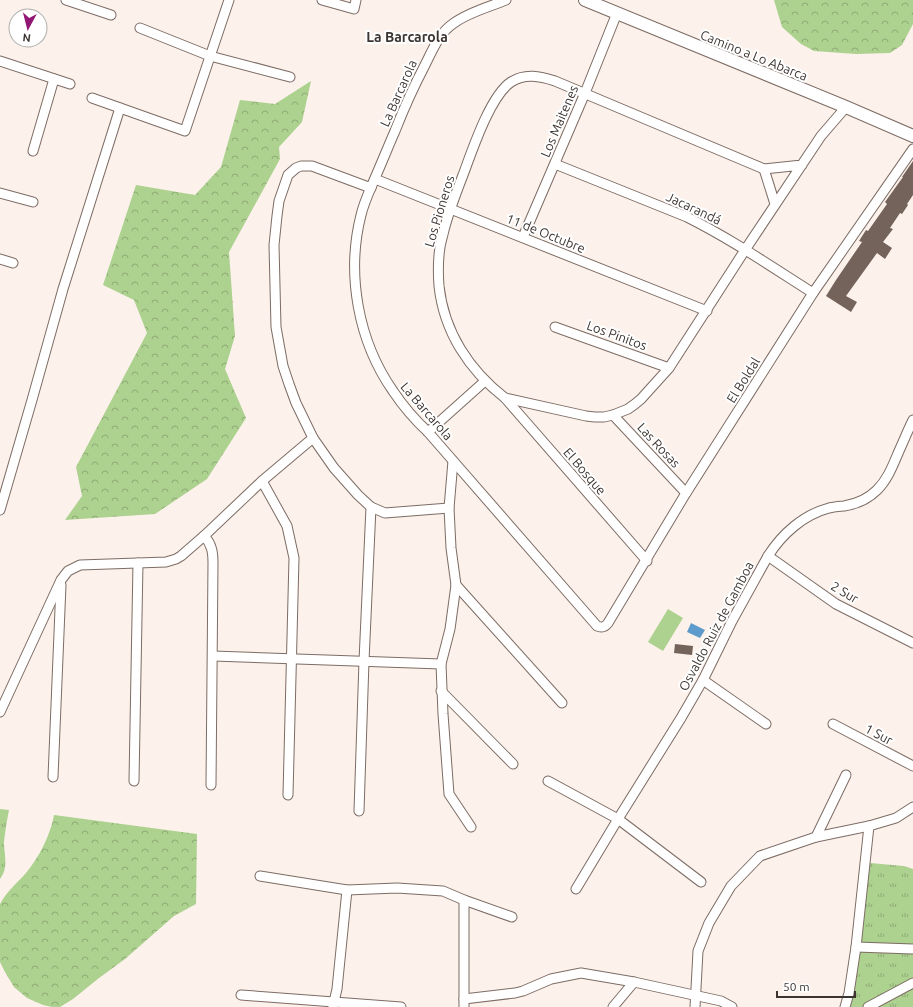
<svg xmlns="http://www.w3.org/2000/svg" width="913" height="1007" font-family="Ubuntu,sans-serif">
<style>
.grass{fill:url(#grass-tufts)}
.forest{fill:url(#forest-crowns)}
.garden{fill:#add18f}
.water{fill:#5c9bcb}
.building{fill:#73635a}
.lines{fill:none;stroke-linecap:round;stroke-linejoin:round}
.minor-casing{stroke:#7d6c64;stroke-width:11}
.secondary-casing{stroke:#7d6c64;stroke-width:14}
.minor{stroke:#fff;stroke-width:9}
.secondary{stroke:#fff;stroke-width:12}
.labels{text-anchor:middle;stroke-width:4;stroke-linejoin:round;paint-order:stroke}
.street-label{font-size:13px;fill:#3c3431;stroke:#fff}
.neighbourhood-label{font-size:14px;font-weight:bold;fill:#3c3431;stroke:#fff}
</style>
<defs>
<pattern id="grass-tufts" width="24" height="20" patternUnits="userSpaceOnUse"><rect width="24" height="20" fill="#add18f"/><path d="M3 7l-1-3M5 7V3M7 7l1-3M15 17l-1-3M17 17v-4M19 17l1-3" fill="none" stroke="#8eaa75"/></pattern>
<pattern id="forest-crowns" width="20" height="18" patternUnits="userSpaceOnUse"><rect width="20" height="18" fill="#add18f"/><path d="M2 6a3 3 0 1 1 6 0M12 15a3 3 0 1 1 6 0" fill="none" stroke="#8eaa75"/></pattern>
</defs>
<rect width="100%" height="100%" fill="#fcf1eb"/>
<!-- grass -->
<g class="grass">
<path d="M0,809L9,810C7,820 5,831 4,842C4,855 9,867 0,879Z"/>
<path d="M870,863L904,866L913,869V1007H848Z"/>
</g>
<!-- forest -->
<g class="forest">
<path d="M774,0H913V24L902,45L890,53L856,54L814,51L801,44L782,27Z"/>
<path d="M311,81L302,122L279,147L280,159L229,252L235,336L225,369L246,418L207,479L155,514L65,520L82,496L76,467L147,333L134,300L103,285L136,185L195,195L221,167L240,100L275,104Z"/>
<path d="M54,815L197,834L196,904L174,916L125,959L99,978L73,999L60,1007H52L43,1005L27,998L14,987L5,972L0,962V904C8,890 16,884 26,873C36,861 45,845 50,830C52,825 53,820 54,815Z"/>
</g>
<!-- garden -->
<path class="garden" d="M668,609L683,618L663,651L648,642Z"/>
<!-- water -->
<path class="water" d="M691,623L705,630L700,638L687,632Z"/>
<!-- building -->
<g class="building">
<path d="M913,161V195L907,204L908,205L902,214L900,213L890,228L893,229L883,242L892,248L885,259L877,253L846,296L857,302L851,312L826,296L836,280L862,242L859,241L866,230L868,231L887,204L885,202L903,177H902Z"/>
<path d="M675,644L693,646L692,655L674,653Z"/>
</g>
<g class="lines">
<!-- minor casing -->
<g class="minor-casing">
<g id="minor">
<path d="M66,0L111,15"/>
<path d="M322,0L354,9L356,0"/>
<path d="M506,0C489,7 469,12 454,23C439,33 433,49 425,65C414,86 404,108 395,131C388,147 382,162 375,178C370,190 364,202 361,215C346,274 358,341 393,391C403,406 415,420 428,432L597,626C602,628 605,627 608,623L686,493L813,293L913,149"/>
<path d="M140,28L210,56L290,77"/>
<path d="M0,61L70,84"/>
<path d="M92,98L185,131L229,0"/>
<path d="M33,151L54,79"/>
<path d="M555,164L687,217C731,239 772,267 813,293"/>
<path d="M802,165L764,169L555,81C540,76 525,73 511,82C490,96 472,151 463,175C456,193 449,211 444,230C443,235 441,241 440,247C438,260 438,273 439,286C444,332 469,370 505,398L586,416L595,417H604L613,415L628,409L635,404L641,399L669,368L745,250L821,136L846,107"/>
<path d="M764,169L775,204"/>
<path d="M375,179L707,311"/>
<path d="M371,188L312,166H301L296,168L288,175L279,201L277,216L274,245L276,327L283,366L289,384L296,403L313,438L334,468L358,495L371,507L385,513L449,508"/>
<path d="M0,193L33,202"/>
<path d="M523,237L585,93L617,13"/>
<path d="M0,259L13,263"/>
<path d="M555,327L669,368"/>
<path d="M505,398L647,561"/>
<path d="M613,415L686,493"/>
<path d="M428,432L485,381"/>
<path d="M453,461L449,508L451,548L456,585L450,629L441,664L443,714L449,794L471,827"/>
<path d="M262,481L287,526L294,558L288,795"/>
<path d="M0,510L32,400L63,289L120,108"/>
<path d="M204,536C212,544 213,553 213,563L211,785"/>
<path d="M768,556L836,604L913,643"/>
<path d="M456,585L562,703"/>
<path d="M213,656L441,664"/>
<path d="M703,680L766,724"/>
<path d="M441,691L513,764"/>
<path d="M0,712L61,580L68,571L80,565L166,562L176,559L181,556L204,536L262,481L313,438"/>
<path d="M833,724L913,766"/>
<path d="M53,777L61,585"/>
<path d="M134,781L138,563"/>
<path d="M548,781L618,819L701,882"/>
<path d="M359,811L364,661L371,507"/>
<path d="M816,837L846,775"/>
<path d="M260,876L347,890L397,888L443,891L464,900L512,917"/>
<path d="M576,889L618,819L681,718L703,680L732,621L768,556C782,534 803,515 829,508C834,507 839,506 844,506C857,504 868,499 877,490C888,479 893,465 899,451C904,440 908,430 913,420"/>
<path d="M856,947L913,949"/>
<path d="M241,995L401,1007"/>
<path d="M464,999L515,993L523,991L551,979L581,973L634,982L721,1001L732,1007"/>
<path d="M333,1006L337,989L347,890"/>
<path d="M464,1007V900"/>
<path d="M613,1007L634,982"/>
<path d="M695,1007L698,951L709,923L731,886L760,856L816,837L869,826L896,818L913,807"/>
<path d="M845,1007L849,993L856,947L869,826"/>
<path d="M868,1007L913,983"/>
</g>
</g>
<!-- secondary casing -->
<g class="secondary-casing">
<path id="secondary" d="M585,0L846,107L913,136"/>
</g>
<!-- minor -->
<use href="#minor" class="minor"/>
<!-- secondary -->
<use href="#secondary" class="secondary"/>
</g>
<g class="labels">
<!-- street labels -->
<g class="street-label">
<text transform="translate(754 55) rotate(22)" y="5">Camino a Lo Abarca</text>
<text transform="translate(398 93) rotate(-66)" y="5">La Barcarola</text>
<text transform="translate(559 121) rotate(-67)" y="5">Los Maitenes</text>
<text transform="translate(694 208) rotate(25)" y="5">Jacarandá</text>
<text transform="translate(439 211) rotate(-73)" y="5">Los Pioneros</text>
<text transform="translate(546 233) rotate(22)" y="5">11 de Octubre</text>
<text transform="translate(617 335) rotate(20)" y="5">Los Pinitos</text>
<text transform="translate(743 380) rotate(-58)" y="5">El Boldal</text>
<text transform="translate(427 411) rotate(49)" y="5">La Barcarola</text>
<text transform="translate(659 445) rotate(47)" y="5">Las Rosas</text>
<text transform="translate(585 471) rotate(49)" y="5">El Bosque</text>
<text transform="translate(845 592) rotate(31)" y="5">2 Sur</text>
<text transform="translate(716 626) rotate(-62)" y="5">Osvaldo Ruiz de Gamboa</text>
<text transform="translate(879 734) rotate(28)" y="5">1 Sur</text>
</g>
<!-- neighbourhood labels -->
<g class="neighbourhood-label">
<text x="407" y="42">La Barcarola</text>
</g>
</g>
<!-- north arrow -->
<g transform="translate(28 28) rotate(187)"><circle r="19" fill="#ffffff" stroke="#b1aead"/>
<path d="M0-3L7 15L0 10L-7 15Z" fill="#921774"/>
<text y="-6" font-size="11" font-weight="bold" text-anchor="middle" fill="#3c3431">N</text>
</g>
<!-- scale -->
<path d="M777 991v6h78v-6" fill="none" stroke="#3c3431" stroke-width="2"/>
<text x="783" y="991" font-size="12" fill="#3c3431" stroke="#ffffff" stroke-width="3" paint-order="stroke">50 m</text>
</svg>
